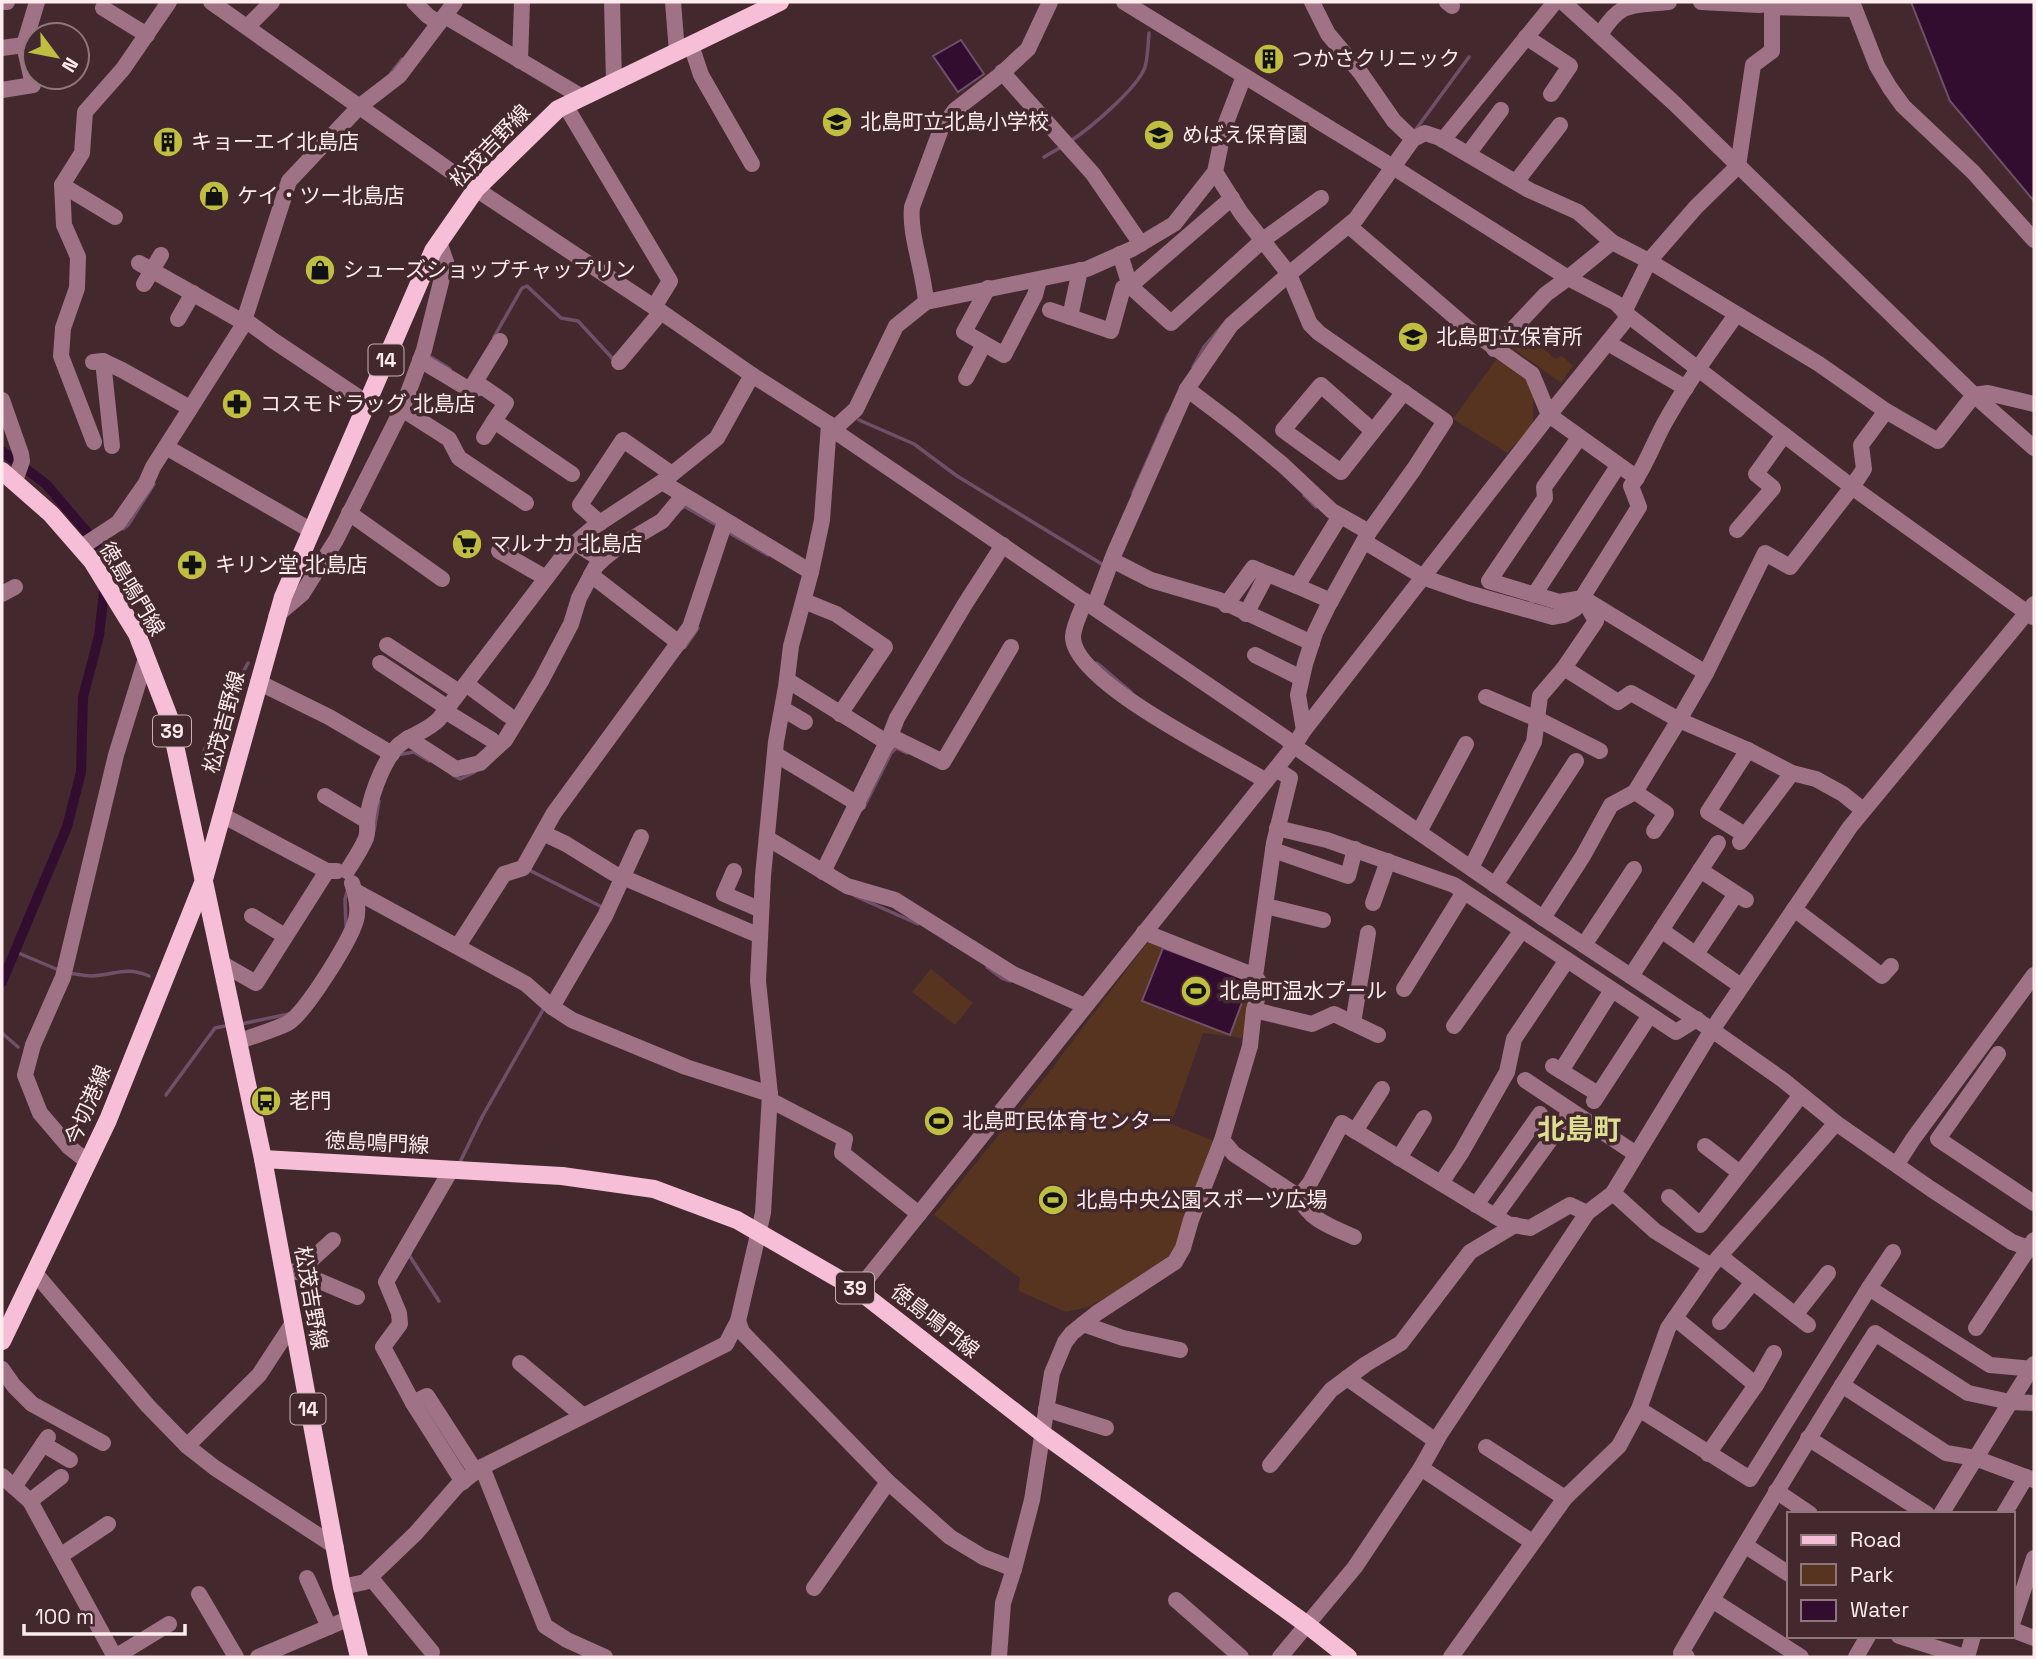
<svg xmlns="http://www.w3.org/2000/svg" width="2036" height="1659" font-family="'Space Grotesk','Noto Sans JP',sans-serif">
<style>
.green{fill:#573420}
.water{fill:#330d30;stroke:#705069;stroke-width:2}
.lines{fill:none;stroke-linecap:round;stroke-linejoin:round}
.stream{stroke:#705069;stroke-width:3.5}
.canal{stroke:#330d30;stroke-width:10}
.minor{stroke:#9f7286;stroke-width:16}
.major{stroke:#f7bfd7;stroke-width:18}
.labels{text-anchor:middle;stroke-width:7;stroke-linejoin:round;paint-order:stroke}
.shield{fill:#43292d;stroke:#c5b1b3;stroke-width:2}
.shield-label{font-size:19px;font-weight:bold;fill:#fdebed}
.poi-label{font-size:21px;fill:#fdebed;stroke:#43292d;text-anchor:start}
.street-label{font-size:21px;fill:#fdebed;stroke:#43292d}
.district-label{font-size:28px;font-weight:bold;fill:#dede90;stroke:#43292d}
</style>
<rect width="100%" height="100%" fill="#43292d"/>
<!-- green -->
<g class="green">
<path d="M1528,327L1538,335L1534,340L1555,359L1562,356L1573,366L1561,383L1511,347Z"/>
<path d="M1498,357L1526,376L1533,386V425L1507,453L1453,419Z"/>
<path d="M1150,939L1256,982L1242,1038L1203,1033L1171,1124L1214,1141L1175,1253L1112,1294L1088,1307L1066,1312L1019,1291L1020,1278L934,1215L1047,1075Z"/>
<path d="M931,969L973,1003L955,1025L912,992Z"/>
</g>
<!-- water -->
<g class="water">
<path d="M1911,2H2034V201L1950,101Z"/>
<path d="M961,40L984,74L958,92L933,56Z"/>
<path d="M1163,948L1250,981L1230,1035L1142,1001Z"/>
</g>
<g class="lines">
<!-- stream -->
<g class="stream">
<path d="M391,73L402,59"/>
<path d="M1414,132L1469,57"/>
<path d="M1069,142C1088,130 1138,88 1145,67C1148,57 1148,44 1149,33"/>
<path d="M1044,157L1063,146"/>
<path d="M494,337L522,288L527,286L561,318L578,321L613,359L616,356"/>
<path d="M431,357L450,369"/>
<path d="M1193,367L1204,347L1223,325"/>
<path d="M859,420L914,444L957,476L1105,566"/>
<path d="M1133,493L1168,414"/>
<path d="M1304,495L1316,507"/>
<path d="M682,508L684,506L720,527"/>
<path d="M123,529L128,525L154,484"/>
<path d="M726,531L768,555"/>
<path d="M685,647L698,628"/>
<path d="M1097,663L1131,692"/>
<path d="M397,755L414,752L429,761"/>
<path d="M214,773L203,754L211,732L248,663"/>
<path d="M453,775L460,779L475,772"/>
<path d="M864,807L891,753L896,748L907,753"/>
<path d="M374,831L379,801"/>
<path d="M529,867L531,871L602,907"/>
<path d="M855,896L918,924"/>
<path d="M346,926L345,899L348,889"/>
<path d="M16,952L61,971"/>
<path d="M987,967L1002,978L1010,981"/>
<path d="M69,973C76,974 84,976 92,976C116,975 124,966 149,976"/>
<path d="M241,1024L289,1014"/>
<path d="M2,1033L18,1047"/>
<path d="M166,1095L215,1028L230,1025"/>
<path d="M459,1164L482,1117L544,1008"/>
<path d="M410,1254L409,1255L439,1301"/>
</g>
<!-- canal -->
<path class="canal" d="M2,451L46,484L108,557L99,636L83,697L81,772L67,827L2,982"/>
<!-- minor -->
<g class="minor">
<path d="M2,2H7"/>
<path d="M211,2L476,189L654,307L752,375L829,424L833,430L1287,739L1294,746L1543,918L1712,1030L1783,1080L1836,1123L1931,1189L2012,1242L2034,1250"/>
<path d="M414,2L428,16L439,23"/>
<path d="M612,2L614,82"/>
<path d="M673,2L677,52"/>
<path d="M1124,2L1393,167L1568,278L1616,303L1629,316L1852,487L2033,617"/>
<path d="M1312,2L1328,34L1360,72L1394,121L1413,139"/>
<path d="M1447,2L1452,6"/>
<path d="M1563,2L1674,103L1974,395L2034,448"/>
<path d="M1701,2L1759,5L1772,3"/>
<path d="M1852,2L1877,66L1890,88L1903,106L1973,172L2034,240"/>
<path d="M1772,7L1854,9"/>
<path d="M103,8L147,35"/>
<path d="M445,16L582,97"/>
<path d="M248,26L272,2"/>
<path d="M1600,35C1621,0 1632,6 1669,2"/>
<path d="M1526,37L1570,66L1551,94"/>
<path d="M691,45L701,75L752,164"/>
<path d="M2,48L24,45"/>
<path d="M520,61L522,2"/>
<path d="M1002,72L1093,174L1141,244"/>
<path d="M2,90L33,85L24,45L37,2"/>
<path d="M565,105L670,281L654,307"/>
<path d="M1443,140L1555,2"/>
<path d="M1468,154L1501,110"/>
<path d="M1215,172L1241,213L1289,274L1310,324L1319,333L1445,421L1414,469L1369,532L1328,606L1315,633L1305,664L1298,695L1304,730"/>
<path d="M1516,182L1560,125"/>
<path d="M62,185L115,217"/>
<path d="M1349,226L1470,330L1532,374L1549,415L1637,478"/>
<path d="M1120,254L1130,286L1171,323L1263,240L1321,198"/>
<path d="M139,263L243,322"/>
<path d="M144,284L161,255"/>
<path d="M988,288L964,332L1004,355L1035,295L1039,280"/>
<path d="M926,302C924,272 909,234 912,207L941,129L955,110L1000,75L1028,49L1050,2"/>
<path d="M1050,310L1111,331L1123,288L1130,286L1232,198"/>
<path d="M1624,312L1649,261L1696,207L1738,166L1753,65L1772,51V2"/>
<path d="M1070,317L1080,270"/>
<path d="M178,319L193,293"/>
<path d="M244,319L274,341L367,403"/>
<path d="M1608,343L1686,388"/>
<path d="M1494,349L1546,294L1568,278L1612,242"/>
<path d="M420,360L470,390L500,341"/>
<path d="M103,361L112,446"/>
<path d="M93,362L103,361L122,370L190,408"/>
<path d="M619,362L661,312"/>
<path d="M966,378L984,344"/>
<path d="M1187,389L1232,423L1283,465L1332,511L1369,532"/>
<path d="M470,390L483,387L506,403L494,421L572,474"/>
<path d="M2,400L21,454L22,461L15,481"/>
<path d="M402,409L449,439L459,458L526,503"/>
<path d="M833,430L856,409L896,326L926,302L1087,269L1132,249L1174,224L1215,172L1224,128L1244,76"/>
<path d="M1373,431L1321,385L1283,430L1341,472L1404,392"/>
<path d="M484,437L494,421"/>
<path d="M1579,438L1544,487L1545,498L1489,581L1559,602L1583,598L1706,673"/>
<path d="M94,442L61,356L63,328L77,288L78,257L64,225L62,185L82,153L85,112L123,69L169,2"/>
<path d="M166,447L312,531"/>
<path d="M662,482L811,572"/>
<path d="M349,513L442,579"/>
<path d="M600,523L580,505L623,440L672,474"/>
<path d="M1737,530L1773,488L1756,474L1784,435"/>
<path d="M1365,542L1425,578L1468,593L1553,617L1564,615L1575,609L1639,507L1631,486C1645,468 1653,444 1664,424C1685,386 1710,351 1736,315"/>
<path d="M575,543L602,560L618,547L662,521L683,496"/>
<path d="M1003,545L965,604L897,718L890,736L943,762L1011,647"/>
<path d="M80,548L118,523L146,483L153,467L242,327L289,181L360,106L399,76L455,2"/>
<path d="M499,551L546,578"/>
<path d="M1112,560L1151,580L1219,600L1312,643"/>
<path d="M591,575L679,643"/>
<path d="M2,594L15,587"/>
<path d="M1534,595L1618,466"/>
<path d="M804,601L836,614L885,647L840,714"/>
<path d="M1085,601C1081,611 1074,625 1073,636C1071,682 1229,757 1266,781"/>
<path d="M1331,601L1297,586L1340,516"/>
<path d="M1226,605L1253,568L1297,586"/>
<path d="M1094,607L1114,554L1187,389L1231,325L1289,274L1356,219L1413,139L1425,133L1440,138L1529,190L1578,212L1612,242L1649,261L1819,364L1886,411L1938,441L1974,395L1988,393L2034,404"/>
<path d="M1246,614L1267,574"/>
<path d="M276,616L302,594L336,540L402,409L424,350L446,262L439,242"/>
<path d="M387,645L459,692"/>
<path d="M1255,655L1301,678"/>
<path d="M380,663L448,708"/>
<path d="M1564,668L1618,702L1631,693L1679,720L1748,750L1792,773L1816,779L1843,794L1863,810"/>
<path d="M787,680L888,743"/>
<path d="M258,682L329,717L392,754"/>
<path d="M466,684L508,715"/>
<path d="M1486,697L1537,719L1600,751"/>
<path d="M783,709L805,722"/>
<path d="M445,711L492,740"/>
<path d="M408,738L456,769L480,763L505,740L541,681L571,624L579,598L596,566L602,560"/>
<path d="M775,754L858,804"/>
<path d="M1635,792L1666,813L1654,831"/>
<path d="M325,796L367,821"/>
<path d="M222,815L327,871H337"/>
<path d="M1277,828L1327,840L1454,885L1676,1032L1697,1019"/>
<path d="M1419,832L1466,744"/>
<path d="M543,833L566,844L613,873L760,936"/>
<path d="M1745,835L1708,812L1748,750"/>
<path d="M767,838L847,886L895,900L1013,974L1085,1006"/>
<path d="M1740,842L1792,773"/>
<path d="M1273,850L1348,876L1355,849"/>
<path d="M1471,868L1534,742L1540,696L1564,668L1596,621L1584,600"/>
<path d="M1700,870L1746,900"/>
<path d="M347,871C354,860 361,850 366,838C368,832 367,828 367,822C369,799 381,768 394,750C406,735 426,733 439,719L569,548L595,526L662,482L717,438L752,375"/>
<path d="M734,871L724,894L761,910"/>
<path d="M823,872L890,736"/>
<path d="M1495,885L1576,761"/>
<path d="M355,891L526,984L552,1007L572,1020L686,1067L770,1094"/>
<path d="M1373,903L1388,861"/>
<path d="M1266,906L1323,920"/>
<path d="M1794,909L1882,976L1891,966"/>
<path d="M252,916L285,936"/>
<path d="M1543,918L1583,856L1611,805L1635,792L1679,720L1706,673L1765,553L1790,567L1852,487L1864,469L1861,445L1886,411"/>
<path d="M1661,930L1741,986"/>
<path d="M1144,932L1255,976"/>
<path d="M1584,945L1634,869"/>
<path d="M458,946L504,874L523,868L554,813L690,627L725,522"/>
<path d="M1696,954L1736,894"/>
<path d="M221,963L256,983L327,871"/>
<path d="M1631,976L1718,843"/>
<path d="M1404,989L1464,892"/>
<path d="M552,1007L605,916L641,837"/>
<path d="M1254,1010L1312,1024L1334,1014L1378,1035"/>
<path d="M1353,1023L1368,933"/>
<path d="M1454,1026L1522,930"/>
<path d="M238,1042C252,1036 275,1030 288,1023C306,1012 350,941 356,920C359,910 356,893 352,883"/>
<path d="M1998,1054L1938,1139L2034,1203"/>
<path d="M1553,1066L1598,1094"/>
<path d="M1561,1071L1612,990"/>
<path d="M1525,1080L1636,1154"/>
<path d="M770,1100L845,1139L842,1153L919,1214"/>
<path d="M1594,1101L1650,1015"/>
<path d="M1355,1131L1382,1089"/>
<path d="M1222,1140L1234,1154L1299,1197L1310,1183L1342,1123L1508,1224L1530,1228L1570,1205L1587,1213"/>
<path d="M1705,1146L1740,1173"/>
<path d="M1399,1158L1424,1118"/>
<path d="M88,1162L69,1147L40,1113L25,1075L33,1045L63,977L116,755L146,658"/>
<path d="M1897,1164L1913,1139L2034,975"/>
<path d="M451,1170L386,1282L399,1313L400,1324L383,1347L413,1403L463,1482"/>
<path d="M1441,1183L1461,1153L1507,1072L1514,1039L1567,960"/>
<path d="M1613,1193L1655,1231L1711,1266"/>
<path d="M1299,1197C1309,1220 1332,1227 1354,1237"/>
<path d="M1669,1197L1700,1225L1801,1095"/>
<path d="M1476,1205L1540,1114"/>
<path d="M1495,1216L1571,1111"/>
<path d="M1720,1256L1808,1325"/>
<path d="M283,1271L298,1272L357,1297"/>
<path d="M298,1272L333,1240"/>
<path d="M35,1273L148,1406L187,1446L215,1468L336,1547"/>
<path d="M1869,1288L1893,1252"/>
<path d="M858,1290L1294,746L1304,730L1549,415L1629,316"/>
<path d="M1795,1315L1828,1273"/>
<path d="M1675,1318L1756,1385"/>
<path d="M738,1321L742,1332L888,1482L950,1537L983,1557L1014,1569"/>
<path d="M1720,1322L1753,1282"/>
<path d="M1083,1324L1123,1338L1180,1350"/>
<path d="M1976,1328L2034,1240"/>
<path d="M520,1363L582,1415"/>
<path d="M2,1369L14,1386L32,1404L103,1443"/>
<path d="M1347,1378L1436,1441"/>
<path d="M1842,1385L1946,1453L1975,1458L2034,1480"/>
<path d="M413,1403L427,1396L476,1472"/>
<path d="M1046,1409L1106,1428"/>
<path d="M1639,1409L1750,1479L1869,1288L1990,1365L2034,1369"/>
<path d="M1808,1438L1927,1514"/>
<path d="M43,1444L70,1460"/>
<path d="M187,1446L259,1375L293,1323"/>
<path d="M1486,1447L1565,1498"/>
<path d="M1708,1454L1756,1385L1774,1353"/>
<path d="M1270,1465L1331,1390L1366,1364L1401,1343L1470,1252L1515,1225"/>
<path d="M482,1467L545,1626L567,1640L605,1657"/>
<path d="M1421,1468L1532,1542"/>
<path d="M2,1476L30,1501L115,1657"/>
<path d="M14,1487L48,1437"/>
<path d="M1776,1491L1810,1514"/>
<path d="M30,1501L61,1477"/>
<path d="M1941,1514L2034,1364"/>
<path d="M2004,1514L2026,1477"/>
<path d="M1746,1546L1789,1574"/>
<path d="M60,1556L108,1524"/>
<path d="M370,1577L432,1652"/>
<path d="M307,1578L329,1627"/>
<path d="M342,1587L365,1582L416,1533L457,1486L482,1467L726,1344L738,1321L763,1213L770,1094L758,981L763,876L776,742L786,687L791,646L811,572L822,520L829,424"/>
<path d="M814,1588L888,1482"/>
<path d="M199,1594L236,1657"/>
<path d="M1176,1600L1241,1657"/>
<path d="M1712,1600L1801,1657"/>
<path d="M2013,1621L2034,1558"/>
<path d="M2013,1630L2034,1638"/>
<path d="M1899,1636L1965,1657"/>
<path d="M115,1657L169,1624"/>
<path d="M258,1657L350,1618"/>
<path d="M999,1657L1003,1603L1014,1569L1032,1500L1052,1373L1065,1342L1072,1333L1097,1313L1175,1262L1183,1248L1191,1220L1222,1140L1250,1046L1254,1010L1261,985L1255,976L1274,843L1290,778L1276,769"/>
<path d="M1280,1657L1355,1567L1421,1468L1440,1434L1587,1213L1613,1193L1712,1030L1850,827L2034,604"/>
<path d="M1451,1657L1565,1498L1619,1446L1639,1409L1668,1328L1711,1266L1836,1123"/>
<path d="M1687,1657L1681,1653C1744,1545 1808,1438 1875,1333L1968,1393L2010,1402L2034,1403"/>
<path d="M1856,1657L1868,1636"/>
<path d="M1967,1657L1973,1636"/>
</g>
<!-- major -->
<g class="major">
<path d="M2,471L51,514L92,561L137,634L169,717L263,1159L342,1587L359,1657"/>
<path d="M263,1159L562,1176L654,1189L737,1220L858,1290L1043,1434L1306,1624L1348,1657"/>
<path d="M2,1341L108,1120L203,883L283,597L433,251L476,189L558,109L780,2"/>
</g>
</g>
<!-- icons -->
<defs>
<g id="building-disc" transform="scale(1.575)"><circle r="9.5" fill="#c0be41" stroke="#43292d"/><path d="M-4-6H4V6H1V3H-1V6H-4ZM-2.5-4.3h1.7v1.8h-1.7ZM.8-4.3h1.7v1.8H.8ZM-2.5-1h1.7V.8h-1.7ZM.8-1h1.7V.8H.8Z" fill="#111"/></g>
<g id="school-disc" transform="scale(1.575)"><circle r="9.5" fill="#c0be41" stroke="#43292d"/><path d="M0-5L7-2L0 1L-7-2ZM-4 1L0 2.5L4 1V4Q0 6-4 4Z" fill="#111"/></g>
<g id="shop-disc" transform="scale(1.575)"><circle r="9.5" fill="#c0be41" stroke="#43292d"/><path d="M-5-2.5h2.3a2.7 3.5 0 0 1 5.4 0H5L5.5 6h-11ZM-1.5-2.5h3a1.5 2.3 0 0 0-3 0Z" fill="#111"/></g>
<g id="pharmacy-disc" transform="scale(1.575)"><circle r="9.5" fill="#c0be41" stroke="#43292d"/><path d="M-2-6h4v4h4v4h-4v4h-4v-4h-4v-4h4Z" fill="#111"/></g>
<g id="supermarket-disc" transform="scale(1.575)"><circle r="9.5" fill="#c0be41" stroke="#43292d"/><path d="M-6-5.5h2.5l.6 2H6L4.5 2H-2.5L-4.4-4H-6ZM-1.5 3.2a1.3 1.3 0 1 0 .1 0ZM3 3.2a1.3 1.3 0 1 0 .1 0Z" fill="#111"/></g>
<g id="stadium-disc" transform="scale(1.575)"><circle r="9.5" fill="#c0be41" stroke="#43292d"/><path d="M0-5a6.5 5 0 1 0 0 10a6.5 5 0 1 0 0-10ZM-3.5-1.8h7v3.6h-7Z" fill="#111"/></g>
<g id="bus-disc" transform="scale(1.575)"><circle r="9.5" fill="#c0be41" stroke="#43292d"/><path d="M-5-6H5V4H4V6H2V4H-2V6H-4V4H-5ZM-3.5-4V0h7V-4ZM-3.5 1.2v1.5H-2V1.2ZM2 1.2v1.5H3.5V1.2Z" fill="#111"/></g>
</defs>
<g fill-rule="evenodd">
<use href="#building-disc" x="1269" y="59"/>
<use href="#school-disc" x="837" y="122"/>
<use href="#school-disc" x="1159" y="135"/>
<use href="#building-disc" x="168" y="142"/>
<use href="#shop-disc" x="214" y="196"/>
<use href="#shop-disc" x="320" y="270"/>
<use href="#school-disc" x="1413" y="337"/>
<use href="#pharmacy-disc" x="237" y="404"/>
<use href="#supermarket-disc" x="467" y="544"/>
<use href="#pharmacy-disc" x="192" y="565"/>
<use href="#stadium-disc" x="1196" y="991"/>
<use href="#bus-disc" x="266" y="1101"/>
<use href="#stadium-disc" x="939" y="1121"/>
<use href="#stadium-disc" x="1053" y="1200"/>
</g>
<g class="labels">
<!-- shield labels -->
<g class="shield">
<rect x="368.5" y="344.5" width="35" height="31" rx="5"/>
<rect x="153" y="715.5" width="38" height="31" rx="5"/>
<rect x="836" y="1272.5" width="38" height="31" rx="5"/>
<rect x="290.5" y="1393.5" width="35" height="31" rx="5"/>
</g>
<g class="shield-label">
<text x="386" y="367">14</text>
<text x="172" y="738">39</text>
<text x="855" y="1295">39</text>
<text x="308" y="1416">14</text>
</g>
<!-- poi labels -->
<g class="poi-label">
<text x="1292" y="66">つかさクリニック</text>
<text x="860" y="129">北島町立北島小学校</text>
<text x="1182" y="142">めばえ保育園</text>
<text x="191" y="149">キョーエイ北島店</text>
<text x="237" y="203">ケイ・ツー北島店</text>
<text x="343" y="277">シューズショップチャップリン</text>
<text x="1436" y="344">北島町立保育所</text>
<text x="260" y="411">コスモドラッグ 北島店</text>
<text x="490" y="551">マルナカ 北島店</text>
<text x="215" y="572">キリン堂 北島店</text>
<text x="1219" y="998">北島町温水プール</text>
<text x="289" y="1108">老門</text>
<text x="962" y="1128">北島町民体育センター</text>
<text x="1076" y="1207">北島中央公園スポーツ広場</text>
</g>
<!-- street labels -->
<g class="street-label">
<text transform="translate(490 146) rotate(-46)" y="7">松茂吉野線</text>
<text transform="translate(132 589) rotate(59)" y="7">徳島鳴門線</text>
<text transform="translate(224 722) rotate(-75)" y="7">松茂吉野線</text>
<text transform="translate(88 1105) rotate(-67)" y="7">今切港線</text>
<text transform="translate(377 1143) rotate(3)" y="7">徳島鳴門線</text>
<text transform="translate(311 1298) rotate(80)" y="7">松茂吉野線</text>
<text transform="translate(935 1321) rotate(38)" y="7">徳島鳴門線</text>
</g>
<!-- district labels -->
<g class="district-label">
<text x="1579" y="1139">北島町</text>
</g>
</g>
<!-- border -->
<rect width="2036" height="1659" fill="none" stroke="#fdebed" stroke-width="7"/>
<!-- legend -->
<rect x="1787" y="1512" width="228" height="126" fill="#43292d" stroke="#8d777a" stroke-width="2"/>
<rect x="1801" y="1535" width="35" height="10" fill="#f7bfd7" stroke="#8d777a" stroke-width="2"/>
<text x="1850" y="1547" font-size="21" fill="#fdebed">Road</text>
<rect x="1801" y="1564" width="35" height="21" fill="#573420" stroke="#8d777a" stroke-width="2"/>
<text x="1850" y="1582" font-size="21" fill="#fdebed">Park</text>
<rect x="1801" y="1600" width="35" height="21" fill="#330d30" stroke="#8d777a" stroke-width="2"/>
<text x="1850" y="1617" font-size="21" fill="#fdebed">Water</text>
<!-- north arrow -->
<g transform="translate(56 56) rotate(122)"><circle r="33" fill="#43292d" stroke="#8d777a" stroke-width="2"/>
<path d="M0-5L12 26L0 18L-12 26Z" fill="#c0be41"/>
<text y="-10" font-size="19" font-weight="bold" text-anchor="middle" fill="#fdebed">N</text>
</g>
<!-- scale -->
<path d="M24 1624v10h161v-10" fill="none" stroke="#fdebed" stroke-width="3.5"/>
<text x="35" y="1624" font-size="21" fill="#fdebed" stroke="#43292d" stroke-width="5" paint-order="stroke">100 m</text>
</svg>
